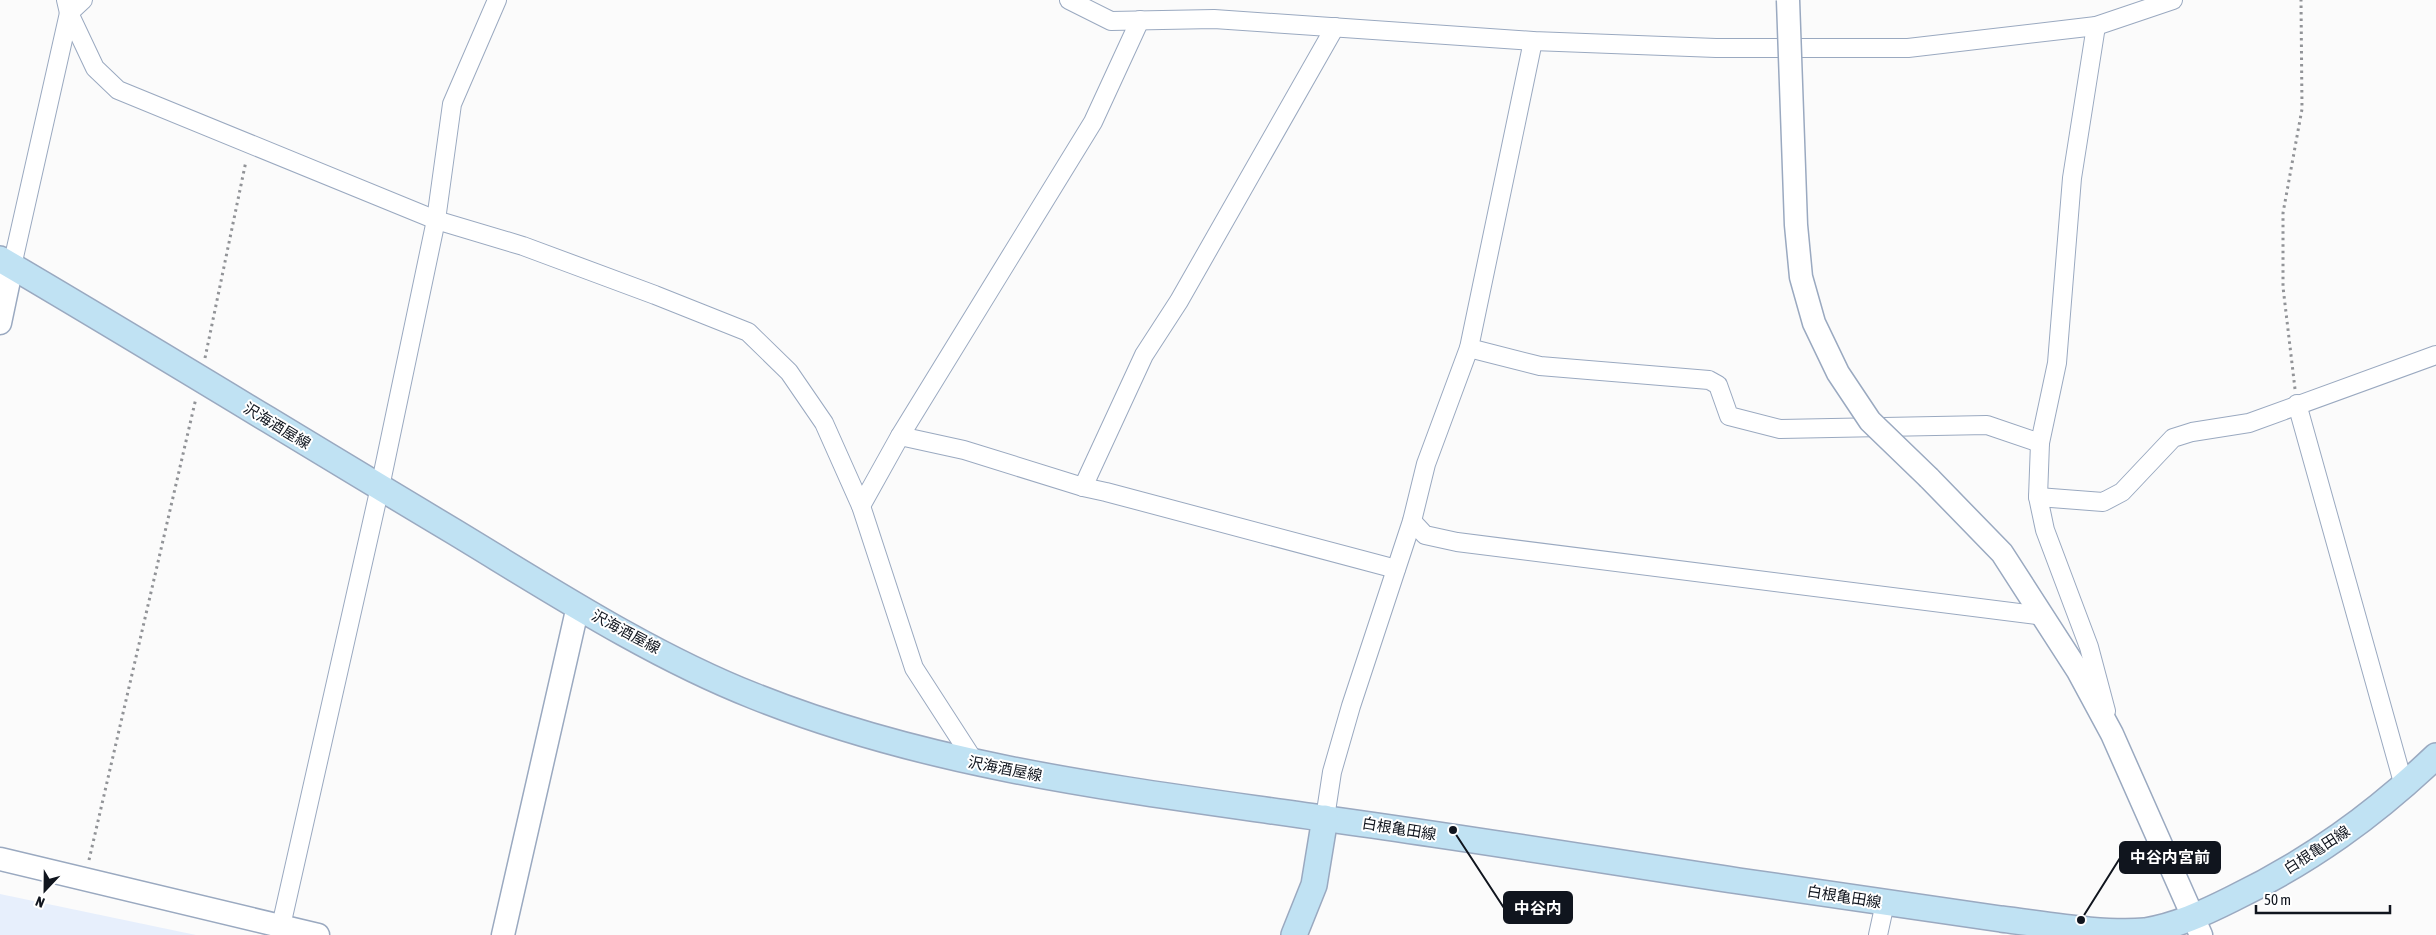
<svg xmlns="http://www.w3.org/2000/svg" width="2436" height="935" font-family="'Asap Condensed','Noto Sans JP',sans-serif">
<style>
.built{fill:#e7effc}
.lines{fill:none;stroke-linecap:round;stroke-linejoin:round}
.minor-casing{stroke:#9aa9c0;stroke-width:20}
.tertiary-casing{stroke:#9aa9c0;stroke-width:25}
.secondary-casing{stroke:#9aa9c0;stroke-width:28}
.path{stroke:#919397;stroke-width:3;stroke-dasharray:2.5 4;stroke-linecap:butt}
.minor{stroke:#fff;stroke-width:18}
.tertiary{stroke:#fff;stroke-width:22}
.secondary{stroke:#c0e2f3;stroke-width:25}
.tertiary-bridge-casing{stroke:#9aa9c0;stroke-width:25;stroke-linecap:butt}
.tertiary-bridge{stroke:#fff;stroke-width:22}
.labels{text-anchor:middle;stroke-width:4;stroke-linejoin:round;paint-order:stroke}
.street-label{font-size:15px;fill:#10151e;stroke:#fff}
.leader{fill:none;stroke:#10151e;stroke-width:2}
.callout-dot{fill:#10151e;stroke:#fff;stroke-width:2}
.callout{fill:#10151e;stroke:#10151e;stroke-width:2}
.callout-label{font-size:16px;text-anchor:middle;font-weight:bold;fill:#fff}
</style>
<rect width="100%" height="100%" fill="#fbfbfb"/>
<!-- built -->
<path class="built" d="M0,894L196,935H0Z"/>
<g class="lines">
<!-- minor casing -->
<g class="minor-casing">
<g id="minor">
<path d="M66,0L69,13L95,68L118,90L436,220L523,246L655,295L748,332L789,372L824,423L861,506L914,668L976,764"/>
<path d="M1069,0L1111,21L1214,19L1533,41L1716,48H1908L2096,26L2173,0"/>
<path d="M2096,26L2072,178L2057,363L2040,443L2038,497L2045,530L2089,647L2106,711"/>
<path d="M12,266L69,13L83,0"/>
<path d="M1469,348L1540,366L1709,380L1718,385L1729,416L1780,429L1987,425L2040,443"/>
<path d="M2297,404L2404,786"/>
<path d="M900,436L964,450L1083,487L1106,492L1396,569"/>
<path d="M1083,487L1144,355L1179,301L1335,27"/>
<path d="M2038,497L2103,502L2122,492L2173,438L2192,432L2249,423L2436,355"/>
<path d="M861,506L900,436L1093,122L1140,20"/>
<path d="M1412,521L1425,535L1457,542L2044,616"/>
<path d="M1325,818L1332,772L1351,706L1412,521L1426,464L1469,348L1533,41"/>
<path d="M281,926L380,487L436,220L452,104L497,0"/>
<path d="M1878,935L1885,903"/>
</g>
</g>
<!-- tertiary casing -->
<g class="tertiary-casing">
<g id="tertiary">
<path d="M0,323L12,266"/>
<path d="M1929,478L2002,553L2078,671L2112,734L2201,935"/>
<path d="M0,859L318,935"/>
<path d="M503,935L578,606"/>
</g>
</g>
<!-- secondary casing -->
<g class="secondary-casing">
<g id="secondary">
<path d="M0,259C152,348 302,441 453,531C549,589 650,655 754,696C936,769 1128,790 1321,818C1460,837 1600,860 1739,881C1826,894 1913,907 2001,919C2043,924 2103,935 2145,931C2176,926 2204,913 2232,899C2310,861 2373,816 2436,756"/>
<path d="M1294,935L1314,885L1325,818"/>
</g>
</g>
<!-- path -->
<g class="path">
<path d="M205,358L246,161"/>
<path d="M2295,389L2283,287V213L2302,109L2301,0"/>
<path d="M89,860L196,398"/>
</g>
<!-- minor -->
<use href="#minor" class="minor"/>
<!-- tertiary -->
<use href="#tertiary" class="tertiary"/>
<!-- secondary -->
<use href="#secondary" class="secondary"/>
<!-- tertiary-bridge casing -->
<g class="tertiary-bridge-casing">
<path id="tertiary-bridge" d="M1788,0L1796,225L1801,277L1814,323L1838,373L1870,421L1929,478"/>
</g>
<!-- tertiary-bridge -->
<use href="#tertiary-bridge" class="tertiary-bridge"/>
</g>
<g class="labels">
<!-- street labels -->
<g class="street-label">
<text transform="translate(277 426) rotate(31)" y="5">沢海酒屋線</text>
<text transform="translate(626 632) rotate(28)" y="5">沢海酒屋線</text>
<text transform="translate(1005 769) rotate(11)" y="5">沢海酒屋線</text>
<text transform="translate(1399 829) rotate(9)" y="5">白根亀田線</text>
<text transform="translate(2317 850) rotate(-33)" y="5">白根亀田線</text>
<text transform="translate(1844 897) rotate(9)" y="5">白根亀田線</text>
</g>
</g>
<!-- callouts -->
<path class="leader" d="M2081 920L2120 858M1453 830L1504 908"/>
<g class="callout-dot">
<circle cx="2081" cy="920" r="5"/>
<circle cx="1453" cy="830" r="5"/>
</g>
<g class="callout">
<rect x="2120" y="842" width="100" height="31" rx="5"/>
<rect x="1504" y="892" width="68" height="31" rx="5"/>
</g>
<g class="callout-label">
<text x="2170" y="863">中谷内宮前</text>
<text x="1538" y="914">中谷内</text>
</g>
<!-- north arrow -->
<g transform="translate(45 890) rotate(202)" stroke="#ffffff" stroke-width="4" paint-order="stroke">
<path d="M0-4L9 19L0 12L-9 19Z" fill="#10151e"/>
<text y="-8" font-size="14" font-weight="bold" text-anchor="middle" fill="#10151e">N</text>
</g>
<!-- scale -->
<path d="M2256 905v8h134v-8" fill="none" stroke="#10151e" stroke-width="2.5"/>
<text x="2264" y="905" font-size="15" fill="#10151e" stroke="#ffffff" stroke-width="4" paint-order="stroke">50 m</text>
</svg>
